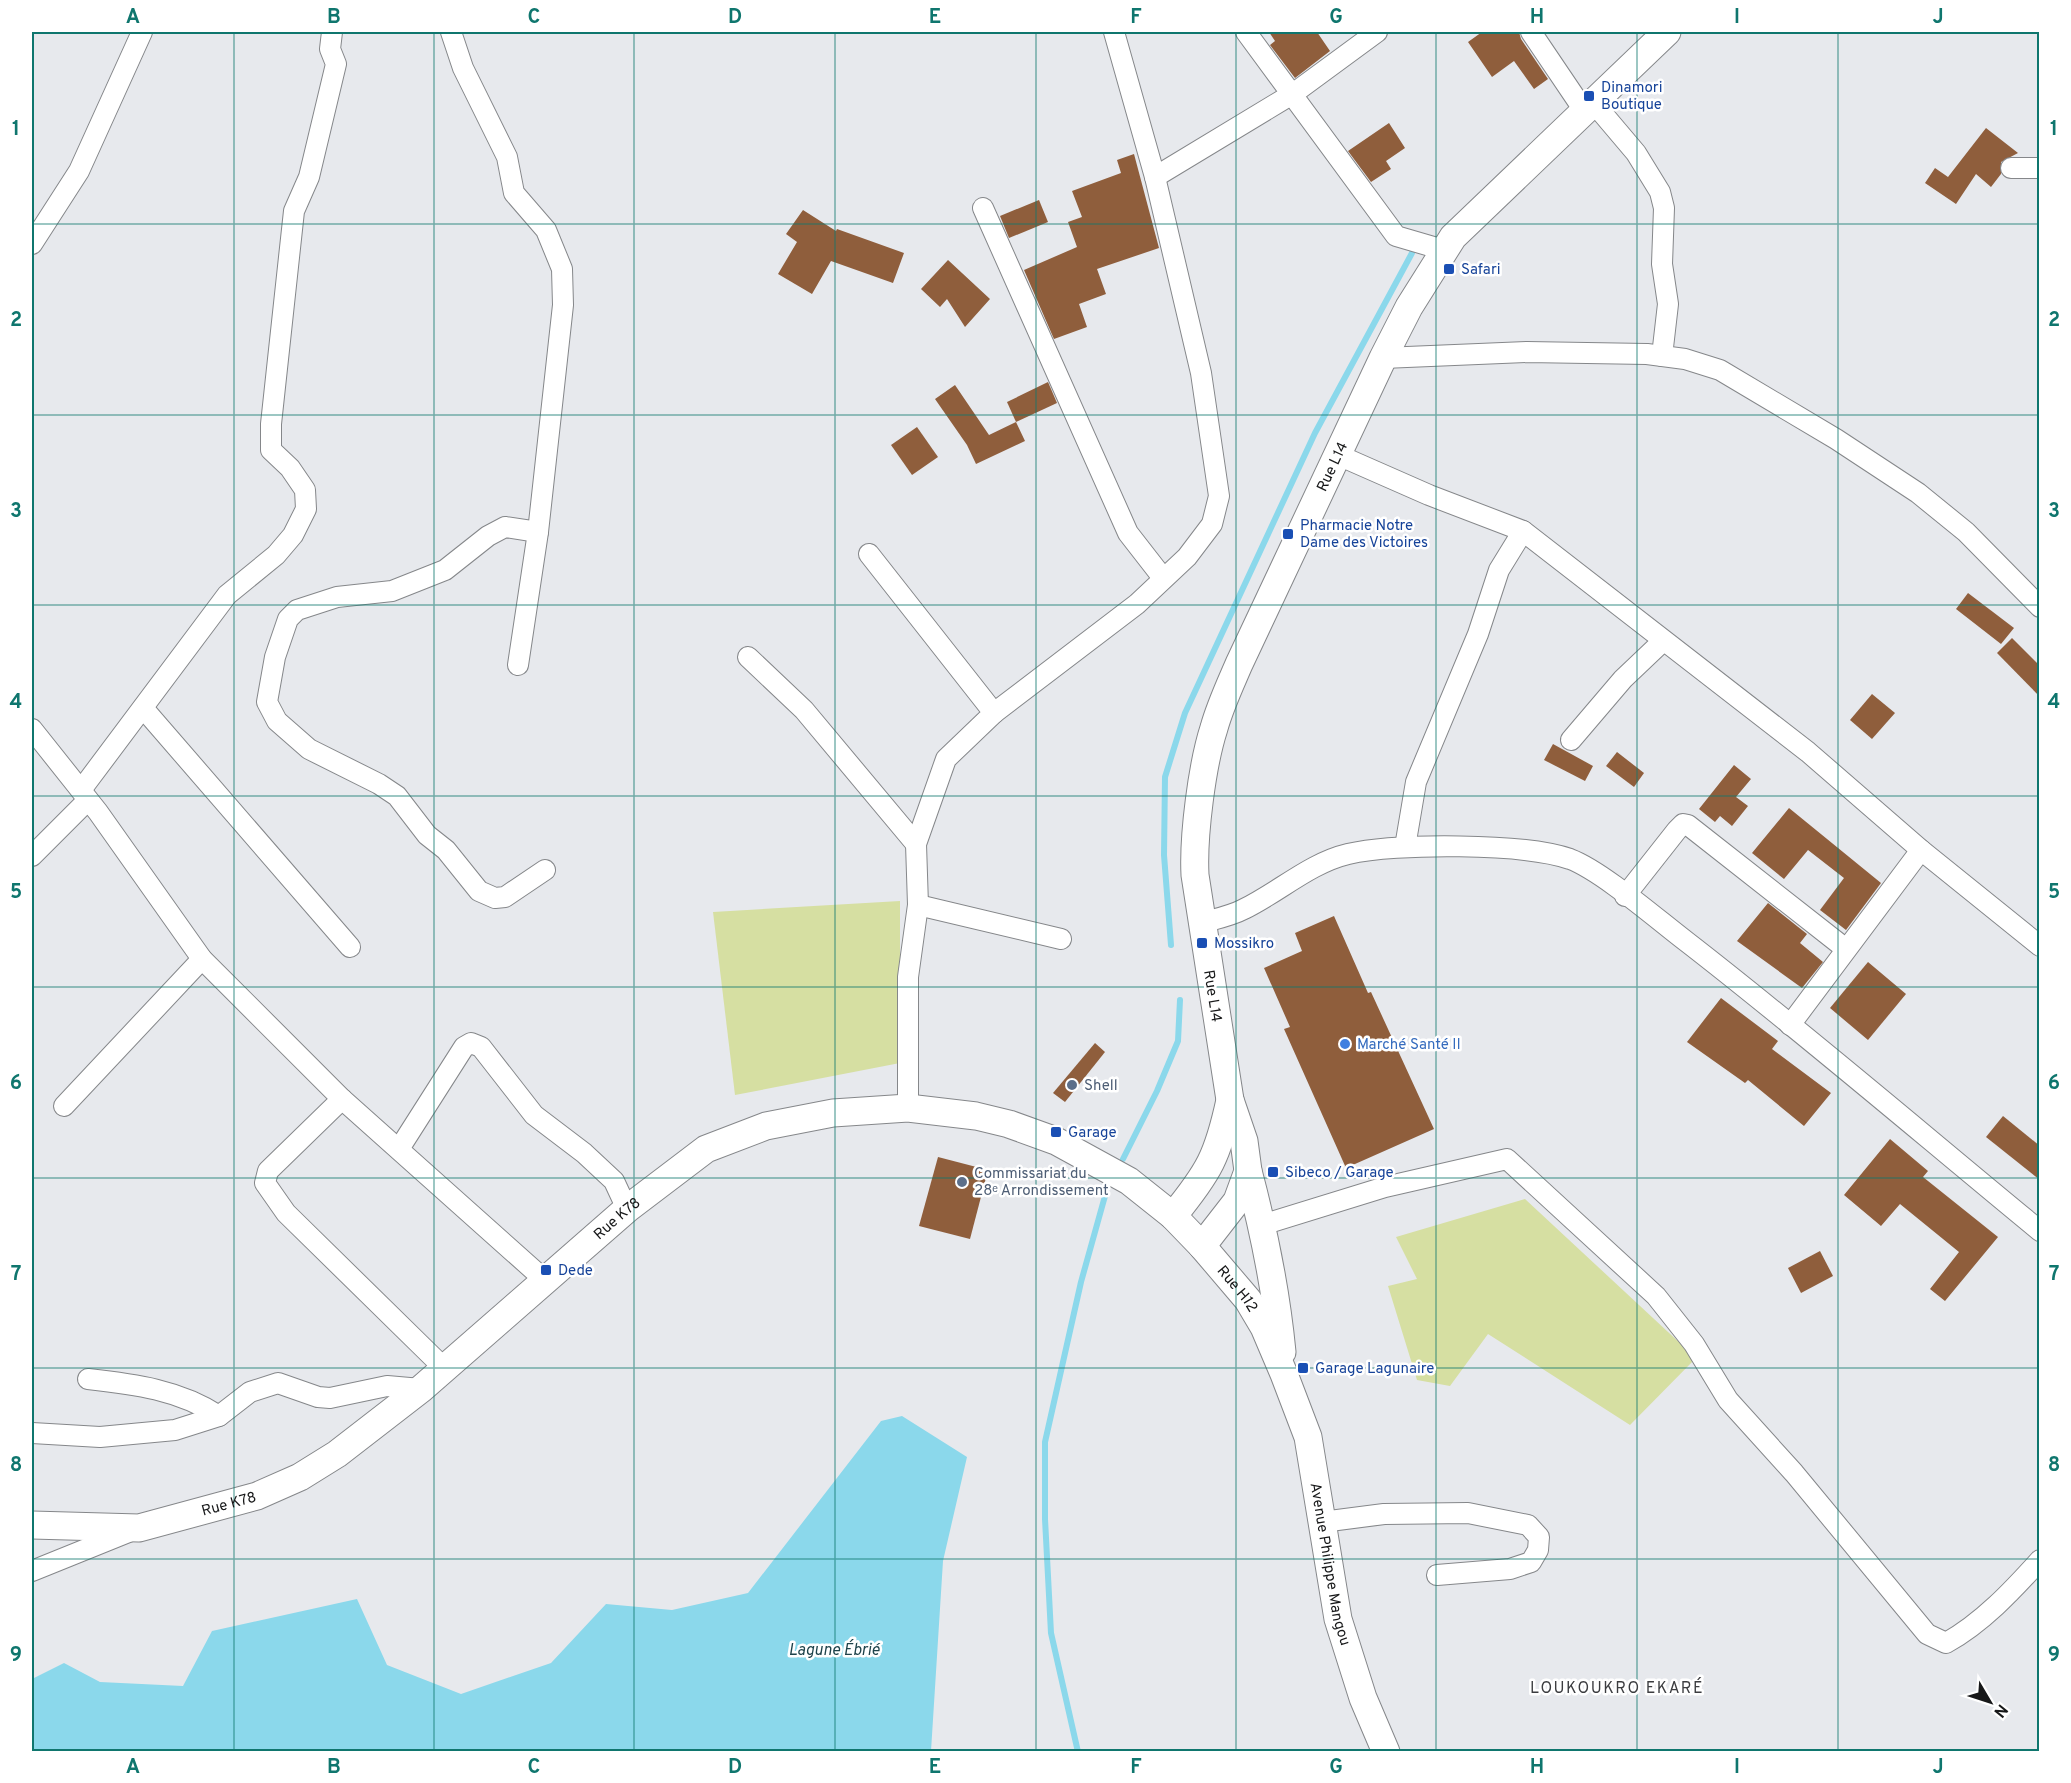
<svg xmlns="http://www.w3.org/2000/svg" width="2071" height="1783" font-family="Overpass,sans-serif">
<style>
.green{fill:#d6dfa2}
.water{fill:#8bd8eb}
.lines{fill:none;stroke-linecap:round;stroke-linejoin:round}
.stream{stroke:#8bd8eb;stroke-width:6}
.building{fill:#8f5e3c}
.street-casing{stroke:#85878a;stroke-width:22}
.secondary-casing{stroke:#85878a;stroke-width:29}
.street{stroke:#fff;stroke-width:20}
.secondary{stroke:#fff;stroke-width:27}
.grid{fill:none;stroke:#0f766e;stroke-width:1.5;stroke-opacity:0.55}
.transit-dot{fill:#1a4fb4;stroke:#fff;stroke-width:2}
.shop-dot{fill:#3f7fe0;stroke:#fff;stroke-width:2}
.service-dot{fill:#5c6f8a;stroke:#fff;stroke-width:2}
.labels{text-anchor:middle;stroke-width:5;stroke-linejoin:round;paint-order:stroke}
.transit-label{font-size:15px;fill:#164399;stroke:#fff;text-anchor:start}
.street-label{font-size:15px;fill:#171819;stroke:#fff}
.shop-label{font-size:15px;fill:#366cbe;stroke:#fff;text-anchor:start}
.service-label{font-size:15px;fill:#4e5e75;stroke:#fff;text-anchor:start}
.water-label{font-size:16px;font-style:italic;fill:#1e434b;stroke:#fff}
.neighbourhood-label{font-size:16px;letter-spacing:1.5px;fill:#3c3d40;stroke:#fff}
.neatline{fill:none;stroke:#0f766e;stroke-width:2}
.grid-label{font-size:20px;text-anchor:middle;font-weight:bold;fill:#0f766e}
</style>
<rect width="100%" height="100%" fill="#e7e9ed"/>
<!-- green -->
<g class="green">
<path d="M900,901V1063L735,1095L713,912Z"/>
<path d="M1525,1199L1696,1358L1630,1425L1488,1334L1450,1386L1417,1380L1388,1286L1417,1279L1396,1237Z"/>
</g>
<!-- water -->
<path class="water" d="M902,1416L967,1457L943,1561L931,1751H32V1679L64,1663L100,1682L183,1686L212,1631L357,1599L387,1665L461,1694L551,1663L606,1604L672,1610L748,1593L881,1421Z"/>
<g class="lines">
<!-- stream -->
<g class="stream">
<path d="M1171,945L1164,855L1165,777L1185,713L1315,433L1412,253"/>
<path d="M1123,1159L1157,1091L1178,1041L1180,1000"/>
<path d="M1078,1752L1051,1633L1045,1519V1442L1081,1282L1105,1196"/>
</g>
</g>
<!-- building -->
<g class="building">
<path d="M1269,32H1317L1330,51L1295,78L1270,45L1275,41Z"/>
<path d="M1482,32H1519L1521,39L1548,79L1534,89L1514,61L1492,77L1468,42Z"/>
<path d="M1389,123L1405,148L1386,161L1391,169L1371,182L1348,151Z"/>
<path d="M1986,128L2018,153L2001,162V174L1991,187L1976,174L1956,204L1925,183L1935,168L1948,177Z"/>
<path d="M1134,154L1159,248L1097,269L1106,294L1079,304L1087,327L1054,339L1024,270L1077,247L1068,222L1082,217L1072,191L1121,173L1117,160Z"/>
<path d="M1039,200L1048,222L1009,238L1000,216Z"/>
<path d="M803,210L836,231L837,229L904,253L893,283L831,261L812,294L778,274L797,242L786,234Z"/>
<path d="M948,260L990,299L965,327L947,299L940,307L921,289Z"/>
<path d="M1048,382L1057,403L1016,422L1007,402Z"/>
<path d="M955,385L989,435L1016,422L1025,441L976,464L967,445L935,399Z"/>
<path d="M917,427L938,457L912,475L891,445Z"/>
<path d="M1968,593L2014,628L2001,644L1956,609Z"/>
<path d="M2012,638L2040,666V697L1997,653Z"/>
<path d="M1872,694L1895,713L1872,739L1850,720Z"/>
<path d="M1553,744L1593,766L1585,781L1544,760Z"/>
<path d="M1617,752L1644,773L1634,787L1606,766Z"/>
<path d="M1734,765L1751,779L1736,797L1748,806L1732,826L1720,816L1715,822L1699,809Z"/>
<path d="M1789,808L1881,883L1846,930L1820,910L1844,878L1808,850L1784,879L1752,853Z"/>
<path d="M1768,903L1807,934L1800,943L1823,962L1802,988L1737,941Z"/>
<path d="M1334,916L1368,993L1371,992L1434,1129L1346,1168L1284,1029L1290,1027L1264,968L1302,951L1295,933Z"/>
<path d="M1868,962L1906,994L1868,1040L1830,1008Z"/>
<path d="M1721,998L1778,1041L1772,1049L1831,1093L1804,1126L1748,1080L1745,1083L1687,1042Z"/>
<path d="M1095,1043L1105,1052L1065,1102L1053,1093Z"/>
<path d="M2003,1116L2040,1146V1180L1986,1137Z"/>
<path d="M1890,1139L1928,1171L1923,1177L1998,1237L1945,1301L1930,1289L1959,1252L1900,1204L1881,1226L1844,1195Z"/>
<path d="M938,1157L988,1170L970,1239L919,1226Z"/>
<path d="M1820,1251L1833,1276L1801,1293L1788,1268Z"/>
</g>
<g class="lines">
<!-- street casing -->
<g class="street-casing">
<g id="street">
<path d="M451,32L463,68L507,157L514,193L546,230L562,269L563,305L538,532L518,665"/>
<path d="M1246,32L1396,236L1444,250"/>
<path d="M1531,32L1583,109"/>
<path d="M1592,101L1636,153L1660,192L1664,208L1662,264L1668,304L1662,356"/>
<path d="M2011,168H2040"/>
<path d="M1155,177L1294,93L1377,32"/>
<path d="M983,208L1128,533L1163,578"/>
<path d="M32,244L79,171L142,32"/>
<path d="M1383,358L1527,352L1647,354L1685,359L1720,370L1836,439L1918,493L1966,532L2040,607"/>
<path d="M1338,455L1429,495L1523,531L1808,752L1921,850L2040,946"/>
<path d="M538,532L505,527L488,536L445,570L392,591L337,597L297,610L288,619L275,657L267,702L277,721L309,749L379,784L397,796L427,835L446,850L479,891L495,898L505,897L545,870"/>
<path d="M869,554L994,713L946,759L916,844L918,905L908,977V1108"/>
<path d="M748,657L804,710L916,844"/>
<path d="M143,708L350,947"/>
<path d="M994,713L1137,604L1187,557L1212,524L1219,496L1201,373L1155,177L1114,32"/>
<path d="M32,729L98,812L202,959L342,1099L547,1282"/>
<path d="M1571,740L1623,679L1663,641"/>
<path d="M81,790L227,595L276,555L293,535L306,509L305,490L290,468L271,450V424L294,211L309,177L336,64L330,49L332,32"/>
<path d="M1405,847L1416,782L1478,634L1499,570L1523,531"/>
<path d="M32,856L88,800"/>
<path d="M1625,896L1677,830L1683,824L1688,825L1846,949"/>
<path d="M918,905L1061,939"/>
<path d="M1201,923C1215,919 1231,916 1244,909C1279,892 1310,863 1348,854C1396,843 1524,843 1570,859C1602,871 1658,920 1687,942C1807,1035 1922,1134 2040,1231"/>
<path d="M1790,1025L1921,850"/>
<path d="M342,1099L268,1171L265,1183L286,1213L445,1369"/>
<path d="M64,1106L202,959"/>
<path d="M399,1149L464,1047L471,1043L481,1047L534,1115L584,1153L614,1181L627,1209"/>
<path d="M1262,1225L1385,1187L1507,1159L1656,1296L1694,1344L1728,1400L1794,1473L1927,1634L1946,1643C1982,1623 2012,1591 2040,1560"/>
<path d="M88,1379C134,1384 180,1390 219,1416"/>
<path d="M32,1433L100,1437L175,1430L219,1416L250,1392L278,1383L318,1397L330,1398L387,1386L421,1389"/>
<path d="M1322,1522L1384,1514L1468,1513L1528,1525L1539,1537L1538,1550L1531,1562L1510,1569L1437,1575"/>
<path d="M32,1571L131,1531"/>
</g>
</g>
<!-- secondary casing -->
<g class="secondary-casing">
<g id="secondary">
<path d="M1248,1171C1264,1231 1276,1290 1282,1352"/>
<path d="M1173,1216C1209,1172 1218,1156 1230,1100"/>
<path id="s1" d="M1202,1246L1237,1201L1248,1171L1244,1141L1230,1100L1195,875C1193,836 1202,765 1214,728C1220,706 1230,685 1239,664L1383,358L1409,307L1453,237L1667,32"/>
<path id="s2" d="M32,1525L139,1528L257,1496L300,1477L337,1454L421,1389L627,1209L706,1149L766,1126L833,1113L908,1108L976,1116L1009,1124L1056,1141L1129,1181L1173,1216L1202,1246L1248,1300L1264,1327L1284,1374L1308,1437L1338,1619L1363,1698L1386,1752"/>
</g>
</g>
<!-- street -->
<use href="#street" class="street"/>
<!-- secondary -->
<use href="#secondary" class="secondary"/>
</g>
<!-- grid -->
<path class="grid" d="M234,32V1752M434,32V1752M634,32V1752M835,32V1752M1036,32V1752M1236,32V1752M1436,32V1752M1637,32V1752M1838,32V1752M32,224H2040M32,415H2040M32,605H2040M32,796H2040M32,987H2040M32,1178H2040M32,1368H2040M32,1559H2040"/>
<!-- markers -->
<g class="transit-dot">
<rect x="1583" y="90" width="12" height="12" rx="3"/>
<rect x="1443" y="263" width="12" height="12" rx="3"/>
<rect x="1282" y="528" width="12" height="12" rx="3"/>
<rect x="1196" y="937" width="12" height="12" rx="3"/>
<rect x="1050" y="1126" width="12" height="12" rx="3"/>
<rect x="1267" y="1166" width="12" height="12" rx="3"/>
<rect x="540" y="1264" width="12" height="12" rx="3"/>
<rect x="1297" y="1362" width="12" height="12" rx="3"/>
</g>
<circle class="shop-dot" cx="1345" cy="1044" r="6"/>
<g class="service-dot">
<circle cx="1072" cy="1085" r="6"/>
<circle cx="962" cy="1182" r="6"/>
</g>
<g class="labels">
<!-- transit labels -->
<g class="transit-label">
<text x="1601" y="92">Dinamori<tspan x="1601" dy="17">Boutique</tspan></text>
<text x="1461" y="274">Safari</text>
<text x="1300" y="530">Pharmacie Notre<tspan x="1300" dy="17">Dame des Victoires</tspan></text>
<text x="1214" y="948">Mossikro</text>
<text x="1068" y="1137">Garage</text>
<text x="1285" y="1177">Sibeco / Garage</text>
<text x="558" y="1275">Dede</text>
<text x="1315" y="1373">Garage Lagunaire</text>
</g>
<!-- street labels -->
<g class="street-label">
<text dy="5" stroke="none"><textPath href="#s1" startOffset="826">Rue L14</textPath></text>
<text transform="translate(1213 996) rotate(81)" y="5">Rue L14</text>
<text dy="5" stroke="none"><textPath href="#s2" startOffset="686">Rue K78</textPath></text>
<text dy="5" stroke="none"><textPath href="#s2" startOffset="1396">Rue H12</textPath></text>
<text dy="5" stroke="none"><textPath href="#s2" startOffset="200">Rue K78</textPath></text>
<text dy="5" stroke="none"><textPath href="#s2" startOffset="1690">Avenue Philippe Mangou</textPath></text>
</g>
<!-- shop labels -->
<g class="shop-label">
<text x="1357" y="1049">Marché Santé II</text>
</g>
<!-- service labels -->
<g class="service-label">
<text x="1084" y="1090">Shell</text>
<text x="974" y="1178">Commissariat du<tspan x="974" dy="17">28ᵉ Arrondissement</tspan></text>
</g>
<!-- water labels -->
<g class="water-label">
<text x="834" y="1655">Lagune Ébrié</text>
</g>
<!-- neighbourhood labels -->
<g class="neighbourhood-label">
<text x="1617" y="1693">LOUKOUKRO EKARÉ</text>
</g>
</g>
<!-- border -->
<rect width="2071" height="1783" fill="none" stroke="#ffffff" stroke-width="66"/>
<!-- north arrow -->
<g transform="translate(1990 1702) rotate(129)" stroke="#ffffff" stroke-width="4.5" paint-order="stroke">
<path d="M0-4.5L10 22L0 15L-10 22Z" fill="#171819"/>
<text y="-9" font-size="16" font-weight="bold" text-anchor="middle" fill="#171819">N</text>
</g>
<rect x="33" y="33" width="2005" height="1717" class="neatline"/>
<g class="grid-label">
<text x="133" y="23">A</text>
<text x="334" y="23">B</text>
<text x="534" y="23">C</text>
<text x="735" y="23">D</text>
<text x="935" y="23">E</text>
<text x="1136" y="23">F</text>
<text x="1336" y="23">G</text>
<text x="1537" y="23">H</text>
<text x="1737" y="23">I</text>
<text x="1938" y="23">J</text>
<text x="16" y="135">1</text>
<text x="2054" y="135">1</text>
<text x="16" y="326">2</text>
<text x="2054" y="326">2</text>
<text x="16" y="517">3</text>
<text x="2054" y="517">3</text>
<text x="16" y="708">4</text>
<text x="2054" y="708">4</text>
<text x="16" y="898">5</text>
<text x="2054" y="898">5</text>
<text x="16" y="1089">6</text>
<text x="2054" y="1089">6</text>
<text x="16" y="1280">7</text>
<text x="2054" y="1280">7</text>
<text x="16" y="1471">8</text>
<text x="2054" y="1471">8</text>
<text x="16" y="1661">9</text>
<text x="2054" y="1661">9</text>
<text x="133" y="1773">A</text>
<text x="334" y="1773">B</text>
<text x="534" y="1773">C</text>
<text x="735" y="1773">D</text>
<text x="935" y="1773">E</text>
<text x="1136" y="1773">F</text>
<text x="1336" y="1773">G</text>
<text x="1537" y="1773">H</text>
<text x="1737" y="1773">I</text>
<text x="1938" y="1773">J</text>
</g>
</svg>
